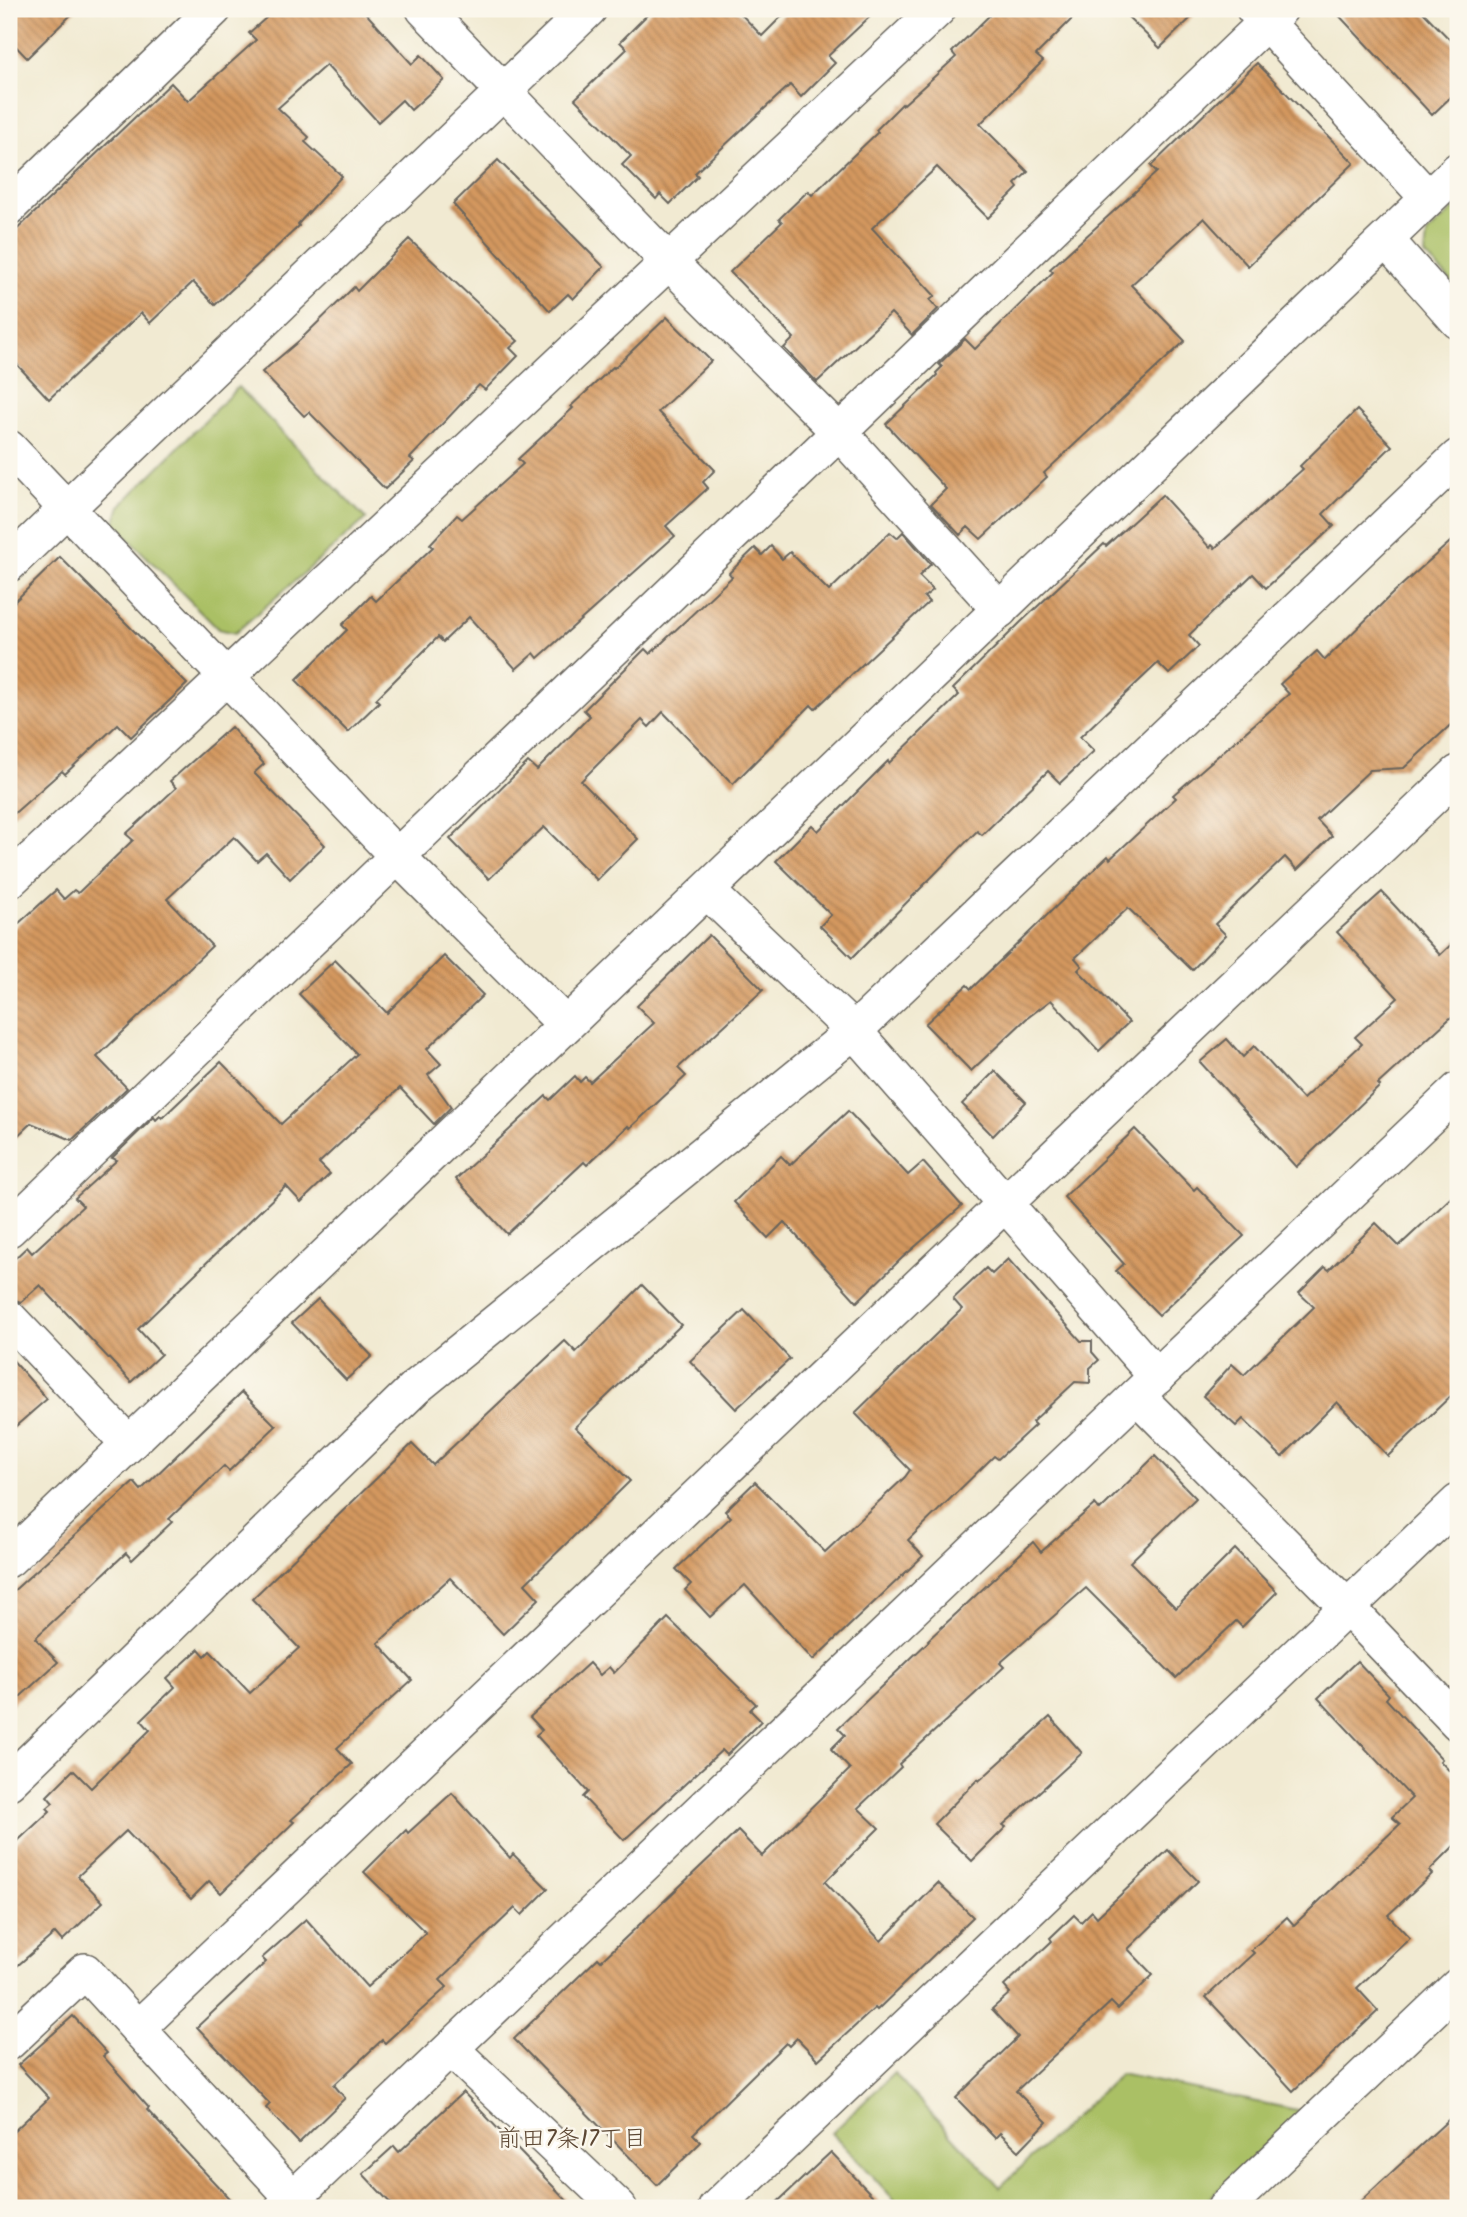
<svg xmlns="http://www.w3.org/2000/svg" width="1467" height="2217" font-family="Kalam,'Klee One',sans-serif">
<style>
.green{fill:#aac065;stroke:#636e40;stroke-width:2}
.building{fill:url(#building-back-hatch)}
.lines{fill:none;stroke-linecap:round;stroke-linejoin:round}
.street-casing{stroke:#67645c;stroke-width:38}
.street{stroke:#fff;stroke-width:35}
.labels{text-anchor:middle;stroke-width:5;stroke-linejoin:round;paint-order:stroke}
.neighbourhood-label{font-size:24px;fill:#5c4733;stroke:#fbf7ec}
</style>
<defs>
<pattern id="building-back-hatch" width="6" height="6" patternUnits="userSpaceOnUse" patternTransform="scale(1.75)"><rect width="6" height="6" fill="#d4985f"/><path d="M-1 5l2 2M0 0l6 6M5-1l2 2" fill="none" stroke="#ab7b4e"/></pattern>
</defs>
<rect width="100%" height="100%" fill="#fbf7ec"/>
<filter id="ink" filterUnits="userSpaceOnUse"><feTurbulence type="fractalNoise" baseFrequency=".0143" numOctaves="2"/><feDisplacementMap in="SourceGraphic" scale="14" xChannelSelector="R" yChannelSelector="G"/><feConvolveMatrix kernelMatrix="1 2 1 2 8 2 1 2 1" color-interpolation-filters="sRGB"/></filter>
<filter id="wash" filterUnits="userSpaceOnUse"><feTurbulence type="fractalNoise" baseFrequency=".00686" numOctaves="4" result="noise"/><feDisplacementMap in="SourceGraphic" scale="28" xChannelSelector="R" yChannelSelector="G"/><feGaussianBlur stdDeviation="1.57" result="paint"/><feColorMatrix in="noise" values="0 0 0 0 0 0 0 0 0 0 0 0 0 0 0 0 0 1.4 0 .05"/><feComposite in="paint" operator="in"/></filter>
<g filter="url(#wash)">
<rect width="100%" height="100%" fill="#f1ead2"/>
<!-- green -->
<g class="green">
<path d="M1458,205V288L1425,255L1427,234Z"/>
<path d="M238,387L366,519L235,633L218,629L114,524L120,506Z"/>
<path d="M894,2073L1000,2187L1120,2074L1302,2111L1199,2208H902L832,2133Z"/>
</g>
<g id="blocks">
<!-- building -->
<g class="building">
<path d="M9,9H77L27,58L9,39Z"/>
<path d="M276,9H362L412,64L421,55L444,80L411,110L402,100L378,122L326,65L278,108L309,137L305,142L342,176L298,224L299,226L215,305L193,282L150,323L141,313L49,399L9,356V237L171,83L188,101L256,40L249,33Z"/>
<path d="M653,9H736L762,36L789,9H878L828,56L835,63L801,97L790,85L695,173L698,176L670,204L660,194L656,199L622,165L631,156L575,99L627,49L620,42Z"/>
<path d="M996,9H1082L1036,55L1043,61L980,124L1028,172L1015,184L1018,188L988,218L937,167L872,228L935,296L930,300L938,309L912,335L891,313L817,382L784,348L794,338L730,272L782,222L779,219L808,191L812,195L878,132L876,130L903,103L904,104L956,57L952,52Z"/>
<path d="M1120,9H1200L1160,48Z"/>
<path d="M1333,9H1420L1458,48V90L1432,115Z"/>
<path d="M1257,63L1354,163L1248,266L1204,218L1131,285L1185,341L1044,473L1047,477L981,539L968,527L960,535L931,504L946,489L886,424L937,375L936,373L942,367L939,364L965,339L975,349L1053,272L1050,269L1157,172L1151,166Z"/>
<path d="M498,160L604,267L573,299L568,294L550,311L453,204Z"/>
<path d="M409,239L518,341L510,348L518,356L485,390L479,385L410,458L414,461L385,489L309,412L304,416L262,372L300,340L354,287L357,291Z"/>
<path d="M667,317L711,361L658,412L715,470L703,482L708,488L666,526L675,536L538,658L534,653L516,669L469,617L443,642L438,637L376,699L379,702L348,732L296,680L347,630L342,625L371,596L376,601L433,547L430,544L457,515L462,519L523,464L518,459L573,408L571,406L613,367L614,368Z"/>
<path d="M1357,410L1392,446L1323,514L1334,526L1266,588L1253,574L1189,635L1199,646L1169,674L1158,663L1080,737L1094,751L1060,783L1048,771L982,835L977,831L852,958L820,926L831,915L776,861L812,825L818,831L888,761L889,763L959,695L953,689L1021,622L1104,544L1106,546L1162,495L1210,548L1212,545L1215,548L1303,469L1300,466Z"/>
<path d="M890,532L897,538L903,532L931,564L919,576L933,590L924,597L929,602L815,709L811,705L733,784L663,712L649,727L642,720L581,781L638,839L597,880L544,827L489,879L450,839L528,762L537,770L590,716L584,710L645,649L650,654L732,577L729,573L755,548L762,555L771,546L782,559L790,552L829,591Z"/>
<path d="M1458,535V718L1404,768L1370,770L1317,820L1332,836L1297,870L1285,857L1215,924L1226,935L1192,970L1128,908L1075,958L1082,966L1078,970L1129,1022L1099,1051L1051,1000L1026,1019L971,1071L925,1024L967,985L971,989L1108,856L1110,859L1176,798L1173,795L1289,694L1280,684L1317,651L1325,660L1393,593Z"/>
<path d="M60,557L187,684L131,737L118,724L65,774L62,771L9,818V607Z"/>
<path d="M231,727L264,764L254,773L325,845L290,879L266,853L257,861L234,837L167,899L212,946L97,1057L127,1088L72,1140L31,1123L9,1144V932L56,890L64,899L74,890L78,893L133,840L126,834L176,788L170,781Z"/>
<path d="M1382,892L1440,955L1458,938V1011L1378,1084L1380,1086L1296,1167L1200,1062L1227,1039L1243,1057L1254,1046L1303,1099L1362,1044L1355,1037L1398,998L1337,932Z"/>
<path d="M709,935L763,990L678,1068L686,1076L630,1128L628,1126L587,1165L584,1162L507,1234L456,1179L546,1096L550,1100L575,1076L580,1082L585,1077L590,1082L654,1023L637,1006Z"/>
<path d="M444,956L483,995L427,1049L441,1064L428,1075L451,1107L434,1124L400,1088L319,1163L330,1174L301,1202L286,1186L138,1329L161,1354L131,1382L40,1285L21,1302L9,1298V1264L27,1247L32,1253L83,1206L75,1198L117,1160L112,1158L154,1117L156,1120L160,1116L162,1118L221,1062L281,1124L357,1054L299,994L335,960L387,1013Z"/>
<path d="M995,1071L1026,1102L993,1136L962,1104Z"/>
<path d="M848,1111L908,1175L923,1162L962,1206L902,1258L857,1302L784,1222L768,1238L734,1202L781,1156L790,1165Z"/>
<path d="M1135,1129L1194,1190L1197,1187L1244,1236L1159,1315L1116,1271L1124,1264L1064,1197Z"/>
<path d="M1458,1191V1389L1388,1456L1337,1402L1282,1457L1243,1419L1236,1426L1203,1396L1232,1364L1244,1375L1314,1307L1299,1293L1325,1267L1329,1270L1376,1223L1399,1246Z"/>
<path d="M1008,1259L1081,1341H1092V1352L1099,1360L1090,1368V1383L1075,1382L1032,1422L1035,1425L998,1459L994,1456L908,1540L923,1556L813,1660L745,1585L710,1617L685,1590L691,1584L676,1569L731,1517L725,1511L755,1482L825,1552L905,1477L910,1470L855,1413L962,1309L953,1299L986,1268L992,1274Z"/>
<path d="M642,1285L681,1325L575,1427L630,1481L525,1584L539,1599L503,1634L450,1578L378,1643L412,1680L337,1748L352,1764L291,1820L294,1822L221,1893L209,1881L191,1899L126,1831L78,1876L103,1902L62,1941L55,1933L9,1973V1849L50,1811L47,1808L53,1803L47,1796L73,1770L91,1788L150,1730L141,1720L175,1687L167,1678L199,1649L205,1656L210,1651L250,1693L299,1648L252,1599L412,1444L433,1465L565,1341L576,1352Z"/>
<path d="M318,1299L372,1356L346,1380L292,1323Z"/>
<path d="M744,1310L790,1359L736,1409L690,1361Z"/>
<path d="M9,1356L47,1399L9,1432Z"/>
<path d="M242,1392L276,1426L229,1471L224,1466L169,1519L172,1522L132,1560L126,1553L35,1638L58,1662L9,1707V1595L134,1482L141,1490Z"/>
<path d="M1155,1456L1196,1498L1130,1562L1176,1608L1235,1549L1277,1592L1242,1627L1236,1621L1176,1678L1086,1588L1000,1663L1004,1667L899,1764L901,1767L858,1808L879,1828L825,1882L881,1941L938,1883L973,1917L877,2010L875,2008L818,2060L797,2038L789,2046L786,2043L693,2134L701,2142L657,2185L514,2039L598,1958L601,1961L738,1831L762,1856L850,1769L831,1749L845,1735L838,1728L929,1641L928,1640L1033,1542L1041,1552L1095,1504L1100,1510Z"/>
<path d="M668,1618L756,1704L750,1710L761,1721L727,1755L722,1750L624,1840L583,1797L588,1792L536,1735L542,1730L530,1717L589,1663L600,1675L609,1667L614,1673Z"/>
<path d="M1357,1661L1389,1695L1386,1699L1442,1759L1440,1761L1458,1780V1842L1429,1871L1432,1874L1388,1915L1410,1938L1357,1988L1378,2011L1293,2091L1206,1997L1254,1953L1251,1950L1287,1917L1294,1925L1400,1824L1392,1817L1412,1798L1318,1698Z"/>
<path d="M1050,1717L1082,1753L1003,1825L1006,1827L972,1861L934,1824L978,1779L979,1781Z"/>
<path d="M452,1793L510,1858L513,1854L548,1889L522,1915L515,1908L440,1980L447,1987L385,2043L382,2040L334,2085L345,2098L299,2143L266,2108L270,2104L197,2027L266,1962L262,1958L306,1919L367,1987L426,1933L364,1872L406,1830L408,1833Z"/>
<path d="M1168,1850L1198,1881L1128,1949L1153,1975L1118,2009L1111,2002L1016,2091L1047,2122L1019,2151L1000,2133L995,2138L956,2098L1018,2037L992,2009L1010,1993L1004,1986L1052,1941L1050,1938L1074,1915L1081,1922L1092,1911L1097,1917Z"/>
<path d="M73,2016L107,2053L103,2056L149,2108L147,2110L238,2208H9V2136L49,2098L18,2065Z"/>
<path d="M463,2092L521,2153L574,2208H395L363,2174L394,2146L399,2152Z"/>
<path d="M1458,2111V2208H1353Z"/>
<path d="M831,2152L884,2208H771Z"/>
</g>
</g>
</g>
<g filter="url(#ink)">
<use href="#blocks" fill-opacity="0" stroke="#67645c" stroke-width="2"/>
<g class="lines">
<!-- street casing -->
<g class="street-casing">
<g id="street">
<path d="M424,9L669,262L839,432L1000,610"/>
<path d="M1254,9L1428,198"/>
<path d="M9,207L214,9"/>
<path d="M1386,240L1458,321"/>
<path d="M9,448L397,856L566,1025"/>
<path d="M9,564L589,9"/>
<path d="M9,881L938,9"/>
<path d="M707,891L854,1031L1157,1377"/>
<path d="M9,1229L1280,9"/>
<path d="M9,1318L129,1444"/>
<path d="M1137,1396L1347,1607L1458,1723"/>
<path d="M9,1559L1458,170"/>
<path d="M9,1782L415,1388L854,1031L1458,457"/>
<path d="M138,2028L1458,773"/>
<path d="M9,2042L85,1971L293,2198"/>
<path d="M451,2049L619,2208"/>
<path d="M283,2208L1458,1090"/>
<path d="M716,2208L1458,1502"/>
<path d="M1225,2208L1458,1986"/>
</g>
</g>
<!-- street -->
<use href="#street" class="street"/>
</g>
</g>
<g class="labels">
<!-- neighbourhood labels -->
<g class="neighbourhood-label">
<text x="572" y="2146">前田7条17丁目</text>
</g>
</g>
<!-- margin -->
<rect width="1467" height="2217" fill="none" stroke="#fbf7ec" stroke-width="35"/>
</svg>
